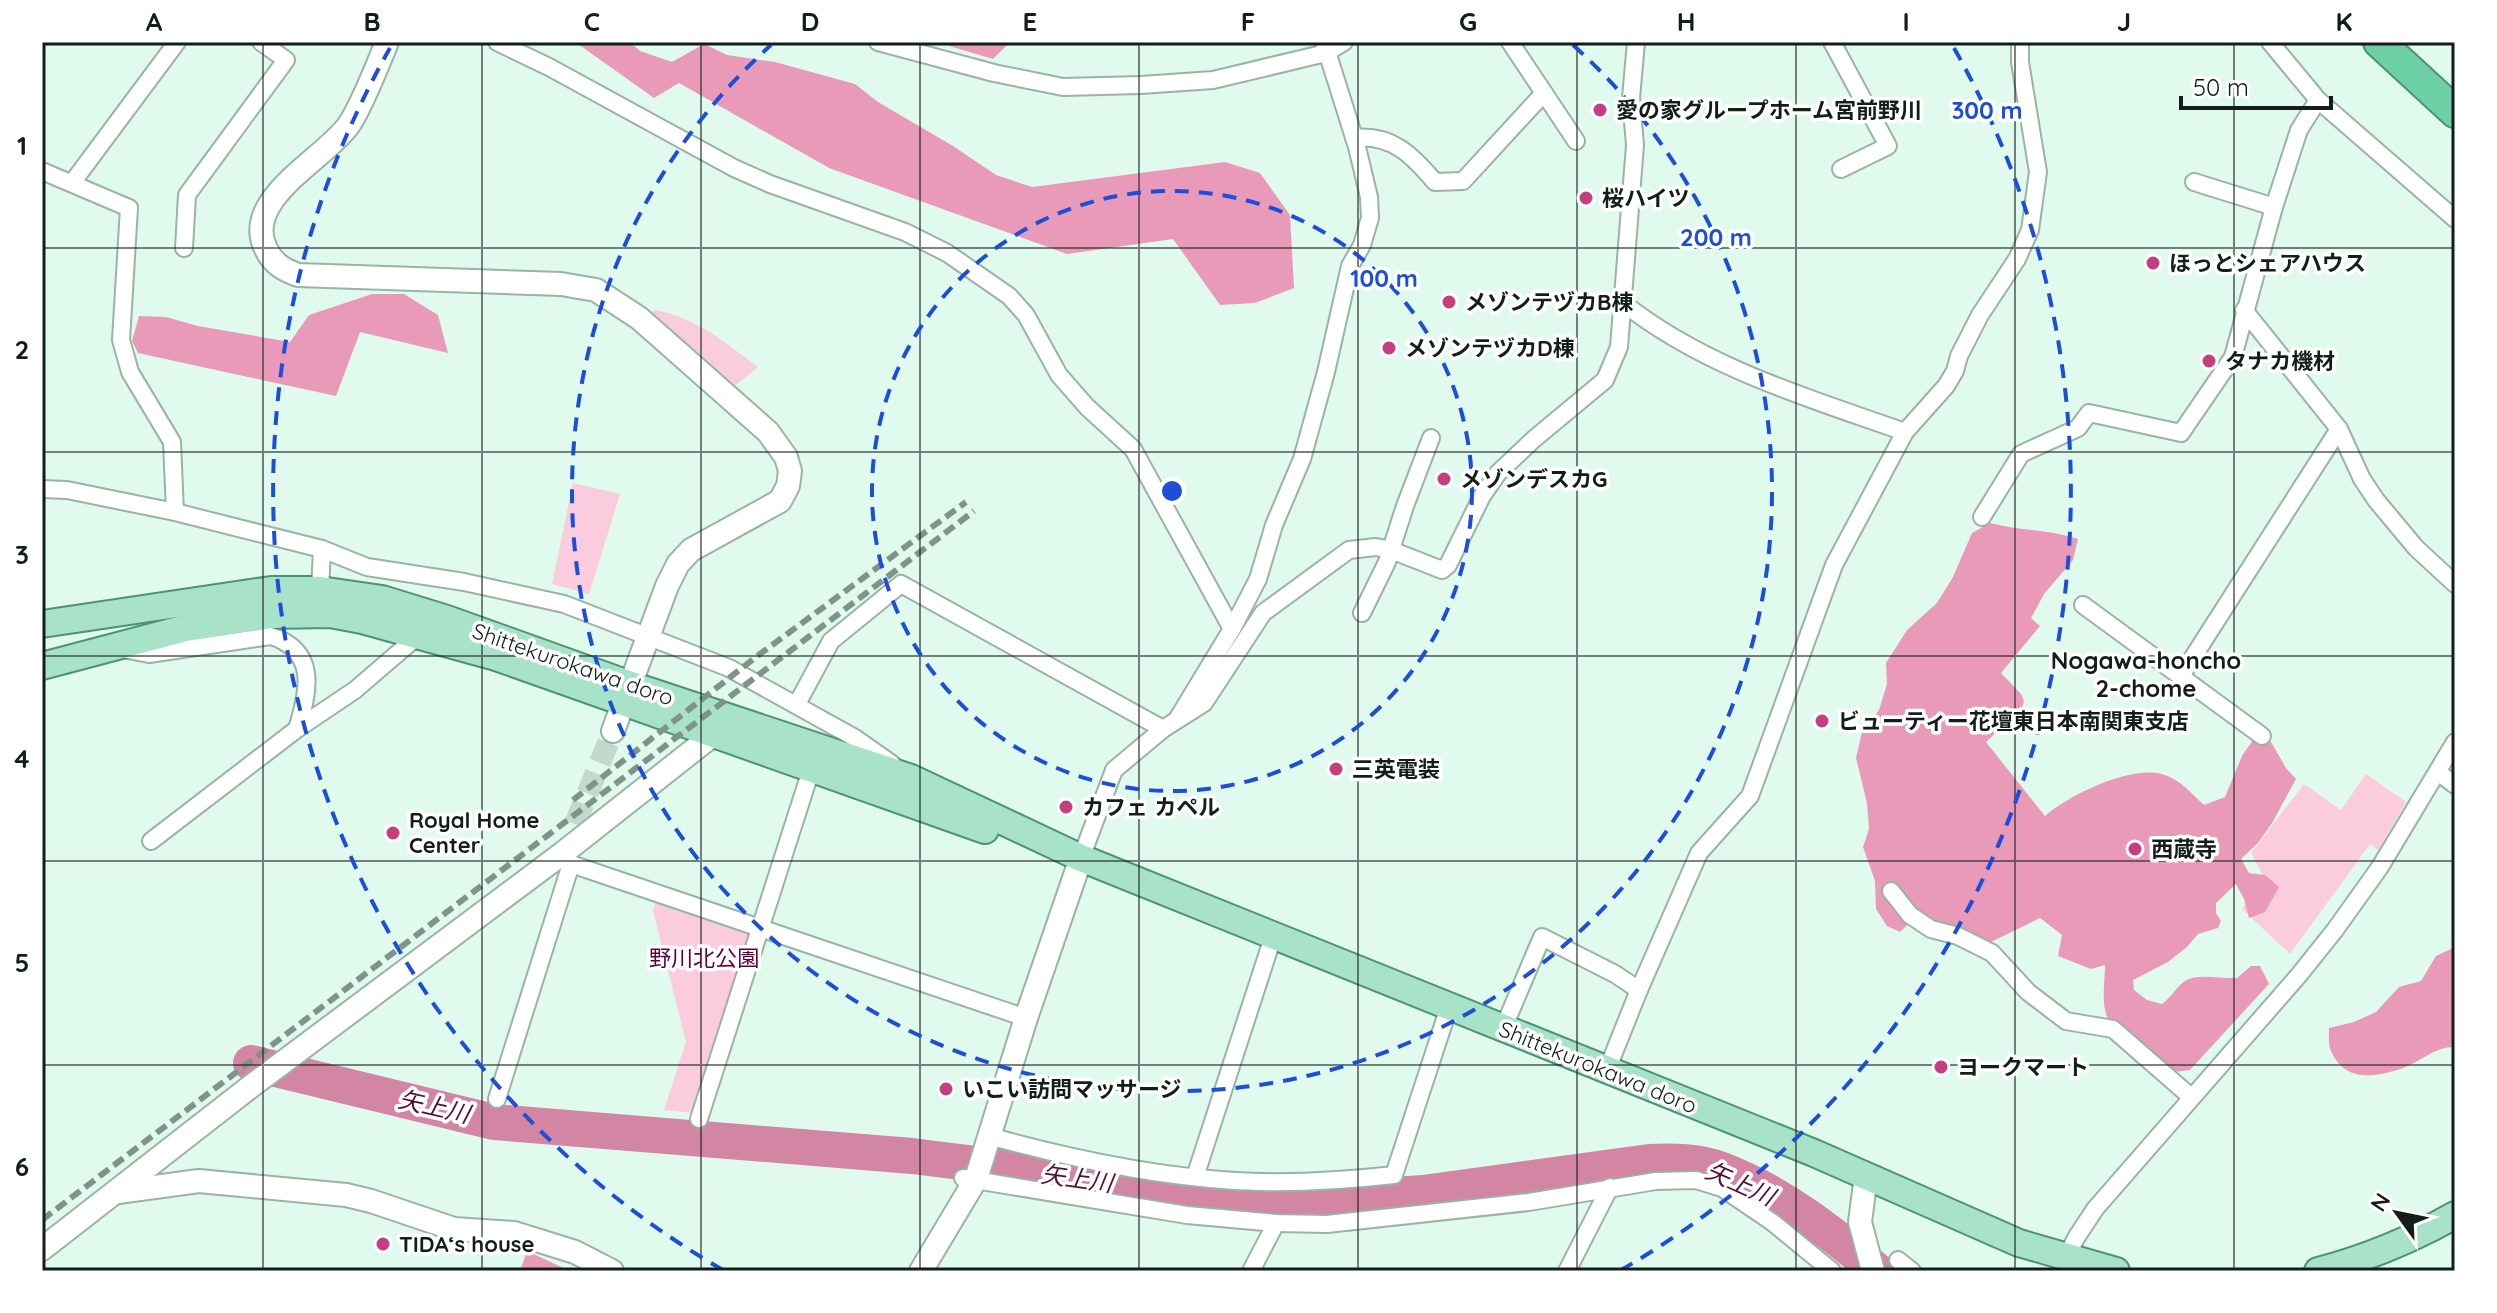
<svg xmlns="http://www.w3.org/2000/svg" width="2497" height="1313" font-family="Quicksand,'Noto Sans JP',sans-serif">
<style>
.green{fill:#fbccdd}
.forest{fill:#e99ab9}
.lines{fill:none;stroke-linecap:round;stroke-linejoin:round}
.river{stroke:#d385a4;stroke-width:36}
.secondary-tunnel{stroke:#c1dacd;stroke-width:22;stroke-dasharray:22 11;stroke-linecap:butt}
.street-casing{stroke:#9ab3a6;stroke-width:20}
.secondary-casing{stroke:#9ab3a6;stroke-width:26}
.primary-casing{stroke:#4e9274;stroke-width:30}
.highway-casing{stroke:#4e9274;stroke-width:34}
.street{stroke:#fff;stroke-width:16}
.secondary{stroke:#fff;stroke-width:22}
.primary{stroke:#a8e3c9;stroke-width:26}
.highway{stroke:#6ed1a5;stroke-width:30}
.rail{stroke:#809389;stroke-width:6;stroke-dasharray:12 6;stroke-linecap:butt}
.grid{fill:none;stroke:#141e19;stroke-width:2;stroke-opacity:0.55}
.ring{fill:none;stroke:#1d4ed8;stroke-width:4;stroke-dasharray:14 10}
.poi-dot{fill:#c43e80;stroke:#fff;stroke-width:3}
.labels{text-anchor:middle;stroke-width:7;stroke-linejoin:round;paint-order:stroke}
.poi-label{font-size:22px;font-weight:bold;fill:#141e19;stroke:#fff;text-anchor:start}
.street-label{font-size:22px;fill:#141e19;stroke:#fff}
.park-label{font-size:22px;fill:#610037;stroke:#fff}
.neighbourhood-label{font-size:24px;font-weight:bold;fill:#141e19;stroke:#fff}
.water-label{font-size:24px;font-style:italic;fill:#540f32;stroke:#fff}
.centre{fill:#1d4ed8;stroke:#fff;stroke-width:4}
.ring-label{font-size:24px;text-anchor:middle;font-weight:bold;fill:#1d4ed8;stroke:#fff;stroke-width:7;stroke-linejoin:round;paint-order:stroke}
.neatline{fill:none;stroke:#141e19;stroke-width:3}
.grid-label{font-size:26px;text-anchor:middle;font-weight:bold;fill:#141e19}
</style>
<rect width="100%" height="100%" fill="#e0fbed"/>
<!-- green -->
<g class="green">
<path d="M655,310C695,317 726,343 758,367L732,388L648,314Z"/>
<path d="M573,483L620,494L589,594L552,584Z"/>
<path d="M2366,774L2406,802L2378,850L2370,844L2290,954L2242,909L2264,877L2251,853L2304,784L2341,810Z"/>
<path d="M656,900L751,935L695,1113L664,1110L686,1042L653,911Z"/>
</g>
<!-- forest -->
<g class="forest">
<path d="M566,42H630L640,51L672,62L704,44L727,55L775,62L855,84L878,102L953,146L996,175L1032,187L1225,162L1260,173L1290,215L1294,288L1255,303L1220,305L1173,239L1067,254L829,168L679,83L654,98L578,44Z"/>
<path d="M936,42H1010L993,59Z"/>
<path d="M372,294H404L438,315L448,353L360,332L336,396L138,353L132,341L139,316L166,317L198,326L290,342L309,315Z"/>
<path d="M1990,523C2020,531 2048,529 2078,539L2073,560L2044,594L2031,618L2040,626L2001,673L2021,694L2024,701L2022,708L1986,742L2045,816C2069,795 2124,769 2157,773C2177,776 2190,792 2204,805L2225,797L2242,756L2253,740L2271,742L2286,768L2296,779L2272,823L2258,843L2241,859L2249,873L2265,875L2279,887L2265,912L2249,918L2244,899L2236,884L2216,903V913L2221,921L2218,928L2198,934L2187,947L2168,962L2133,980L2134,990L2147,1000L2162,1004C2171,998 2177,986 2185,981C2198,973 2222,979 2237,978L2251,966H2260L2269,984L2190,1070C2176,1072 2161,1074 2147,1069C2125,1061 2106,1024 2104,1003C2103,990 2105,977 2105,965L2091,969L2058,956L2062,935L2040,918L1989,943L1973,940L1917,916L1900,932L1887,926L1876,909L1875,881L1863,847L1869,829L1867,803L1856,758L1862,732L1879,710L1887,684L1886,663L1907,630L1937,603L1953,577L1972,533Z"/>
<path d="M2455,947V1047C2434,1047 2422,1061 2403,1068C2377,1077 2346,1083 2332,1053C2328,1047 2329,1035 2329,1028L2354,1022L2376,1012L2399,987L2421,981L2436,956Z"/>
<path d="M527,1251L570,1271H520Z"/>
</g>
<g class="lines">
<!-- river -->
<path class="river" d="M251,1063L494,1122L912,1156L1009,1168L1202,1199L1263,1204L1423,1193L1649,1162C1673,1161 1699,1161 1722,1170C1780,1192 1831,1232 1877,1271"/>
<!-- secondary-tunnel -->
<path class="secondary-tunnel" d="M575,824L613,731"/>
<!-- street casing -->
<g class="street-casing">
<g id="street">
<path d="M497,42L549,67L734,168L770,184L905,232L947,253L1009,296L1026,315L1059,375L1087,407L1133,449L1232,629"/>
<path d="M878,42L994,73L1063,87L1141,85L1213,80L1326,53L1344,42"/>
<path d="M1510,42L1576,141"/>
<path d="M1832,42L1888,146L1841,169"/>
<path d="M2270,42L2318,100L2455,219"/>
<path d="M1354,138C1392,134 1412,155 1435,182L1463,181L1544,93"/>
<path d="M42,171L129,208L121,340L130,372L172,442L175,512"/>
<path d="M2194,182L2274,207"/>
<path d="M72,183L177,42"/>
<path d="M184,248L187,195L286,60L261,42"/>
<path d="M1622,302C1703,367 1808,398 1905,432"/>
<path d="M2244,310L2339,429L2362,479L2376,500L2416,548L2455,584"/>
<path d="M42,489L67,490L175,512L322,549L367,567L464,582L564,604L729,668L855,738L892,764"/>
<path d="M1982,517L2021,454L2078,428L2089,413L2181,433L2233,357L2274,207L2299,130L2318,100"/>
<path d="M320,590L322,549"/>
<path d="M2083,605L2262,736"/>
<path d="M1362,613L1387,562L1405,506L1431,438"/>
<path d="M123,649L149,654L271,636C318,651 309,691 297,729"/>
<path d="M2181,676L2339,429"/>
<path d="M797,704L831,641L901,584L1163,729"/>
<path d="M1178,718L1232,629L1258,579L1274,525L1302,459L1326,372L1350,266L1362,245L1370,218L1369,197L1357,147L1324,42"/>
<path d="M2438,772L2455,785"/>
<path d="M151,841L297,729L355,690L419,635"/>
<path d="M563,853L571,864L1026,1018"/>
<path d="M1081,858L1114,770L1163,729L1204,703L1263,613L1349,550L1376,547L1391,550L1442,570L1448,565L1482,496L1498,473L1534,439L1605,380L1619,347L1635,145L1631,98L1636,42"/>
<path d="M1891,891L1910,915L1931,929L1958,936L1992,953L2028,992L2066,1021L2113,1029L2191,1097"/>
<path d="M1503,1029L1542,937L1615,974L1639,990"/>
<path d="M1607,1070L1639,990L1699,853L1750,796L1834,565L1905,432L1946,386L1955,371L1959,356L1980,315L2017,259L2030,230L2038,172L2020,62V42"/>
<path d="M497,1099L571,864"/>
<path d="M699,1119L812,767"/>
<path d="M989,1136C1068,1158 1153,1176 1235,1181C1288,1184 1341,1181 1394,1175L1449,1007"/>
<path d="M1195,1177L1273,937"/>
<path d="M963,1178L1187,1215L1276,1223L1327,1224L1529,1202L1656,1181L1696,1180L1722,1188L1772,1222L1832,1271"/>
<path d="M2066,1258L2076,1238L2095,1209L2299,975L2335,930L2380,867L2455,742"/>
<path d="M1898,1260L1912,1271"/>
<path d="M1251,1271L1276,1223"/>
<path d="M1567,1271L1610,1187"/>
</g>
</g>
<!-- secondary casing -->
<g class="secondary-casing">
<g id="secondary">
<path d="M387,42C378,64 361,108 348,126C323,160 241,200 266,249C273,264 284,270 298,275L561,284L596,290L639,318L768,432L786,457L790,471L788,486L780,501L691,550L678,564L667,586L613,731"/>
<path d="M1866,1176L1860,1222L1873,1271"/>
<path d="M118,1192L199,1181L346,1195L371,1201L454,1229L514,1233L575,1252L612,1271"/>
<path d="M42,1249L250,1087L563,853L714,734"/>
<path d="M921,1271L976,1179L1026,1018L1081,858"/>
</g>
</g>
<!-- primary casing -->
<g class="primary-casing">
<g id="primary">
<path d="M42,624L271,590H320L382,599L447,619L631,685L911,778L1081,858L1814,1153L2019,1243L2116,1271"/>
<path d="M42,666L186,628L270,615L330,614L362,620L496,657L985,830"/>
<path d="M2318,1271C2368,1258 2411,1240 2455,1215"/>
</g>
</g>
<!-- highway casing -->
<g class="highway-casing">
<path id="highway" d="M2379,42L2455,112"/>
</g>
<!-- street -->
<use href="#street" class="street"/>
<!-- secondary -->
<use href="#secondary" class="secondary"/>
<!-- primary -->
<use href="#primary" class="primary"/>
<!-- highway -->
<use href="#highway" class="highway"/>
<!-- rail -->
<g class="rail">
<path d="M573,800L756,657L966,502"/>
<path d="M42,1220L974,511"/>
</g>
</g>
<!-- grid -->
<path class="grid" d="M263,42V1271M482,42V1271M701,42V1271M920,42V1271M1139,42V1271M1358,42V1271M1577,42V1271M1796,42V1271M2015,42V1271M2234,42V1271M42,248H2455M42,452H2455M42,656H2455M42,861H2455M42,1065H2455"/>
<!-- distance rings -->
<g class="ring">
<circle cx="1172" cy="491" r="300"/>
<path d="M1573 45A600 600 0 1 1 771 45"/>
<path d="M723 1270A899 899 0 0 1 390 48M1954 48A899 899 0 0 1 1621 1270"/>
</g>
<!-- markers -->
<g class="poi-dot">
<circle cx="1600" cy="110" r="8"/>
<circle cx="1586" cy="198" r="8"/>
<circle cx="2153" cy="263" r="8"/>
<circle cx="1449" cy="302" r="8"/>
<circle cx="1389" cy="348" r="8"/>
<circle cx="2209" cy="361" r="8"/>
<circle cx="1444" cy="479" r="8"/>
<circle cx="1822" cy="721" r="8"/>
<circle cx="1336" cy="769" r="8"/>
<circle cx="1066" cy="807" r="8"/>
<circle cx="393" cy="833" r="8"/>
<circle cx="2135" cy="849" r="8"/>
<circle cx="1941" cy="1067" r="8"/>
<circle cx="946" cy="1089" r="8"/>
<circle cx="383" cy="1244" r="8"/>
</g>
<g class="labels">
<!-- poi labels -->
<g class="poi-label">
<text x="1616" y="118">愛の家グループホーム宮前野川</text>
<text x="1602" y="206">桜ハイツ</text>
<text x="2169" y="271">ほっとシェアハウス</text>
<text x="1465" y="310">メゾンテヅカB棟</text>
<text x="1405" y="356">メゾンテヅカD棟</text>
<text x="2225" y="369">タナカ機材</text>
<text x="1460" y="487">メゾンデスカG</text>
<text x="1838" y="729">ビューティー花壇東日本南関東支店</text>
<text x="1352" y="777">三英電装</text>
<text x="1082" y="815">カフェ カペル</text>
<text x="409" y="828">Royal Home<tspan x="409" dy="25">Center</tspan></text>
<text x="2151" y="857">西蔵寺</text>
<text x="1957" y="1075">ヨークマート</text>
<text x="962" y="1097">いこい訪問マッサージ</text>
<text x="399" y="1252">TIDA‘s house</text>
</g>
<!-- street labels -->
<g class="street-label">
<text transform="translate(573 664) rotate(19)" y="8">Shittekurokawa doro</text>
<text transform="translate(1598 1067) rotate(22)" y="8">Shittekurokawa doro</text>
</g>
<!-- park labels -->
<g class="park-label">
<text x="704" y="966">野川北公園</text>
</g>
<!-- neighbourhood labels -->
<g class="neighbourhood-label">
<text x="2146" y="669">Nogawa-honcho<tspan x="2146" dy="28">2-chome</tspan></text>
</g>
<!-- water labels -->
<g class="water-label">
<text transform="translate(434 1107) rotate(13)" y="8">矢上川</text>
<text transform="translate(1077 1179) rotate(8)" y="8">矢上川</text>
<text transform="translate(1740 1184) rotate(24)" y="8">矢上川</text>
</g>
</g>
<circle cx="1172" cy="491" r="12" class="centre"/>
<g class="ring-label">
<text x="1987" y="119">300 m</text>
<text x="1716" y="246">200 m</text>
<text x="1384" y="287">100 m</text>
</g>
<!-- border -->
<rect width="2497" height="1313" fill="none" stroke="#ffffff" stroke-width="88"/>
<!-- north arrow -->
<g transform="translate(2397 1213) rotate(303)" stroke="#ffffff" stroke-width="6" paint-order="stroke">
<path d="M0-6L14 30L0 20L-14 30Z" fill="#141e19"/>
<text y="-12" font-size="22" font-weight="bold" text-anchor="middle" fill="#141e19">N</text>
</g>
<!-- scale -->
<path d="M2181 96v12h150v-12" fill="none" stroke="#141e19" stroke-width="4"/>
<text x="2193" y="96" font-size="24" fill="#141e19" stroke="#ffffff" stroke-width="6" paint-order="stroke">50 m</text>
<rect x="44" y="44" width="2409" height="1225" class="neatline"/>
<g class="grid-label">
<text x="154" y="31">A</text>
<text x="372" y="31">B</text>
<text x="592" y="31">C</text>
<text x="810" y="31">D</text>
<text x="1030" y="31">E</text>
<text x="1248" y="31">F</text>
<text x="1468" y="31">G</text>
<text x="1686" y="31">H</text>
<text x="1906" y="31">I</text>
<text x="2124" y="31">J</text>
<text x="2344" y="31">K</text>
<text x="22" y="155">1</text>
<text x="22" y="359">2</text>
<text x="22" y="564">3</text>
<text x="22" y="768">4</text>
<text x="22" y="972">5</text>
<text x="22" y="1176">6</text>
</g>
</svg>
